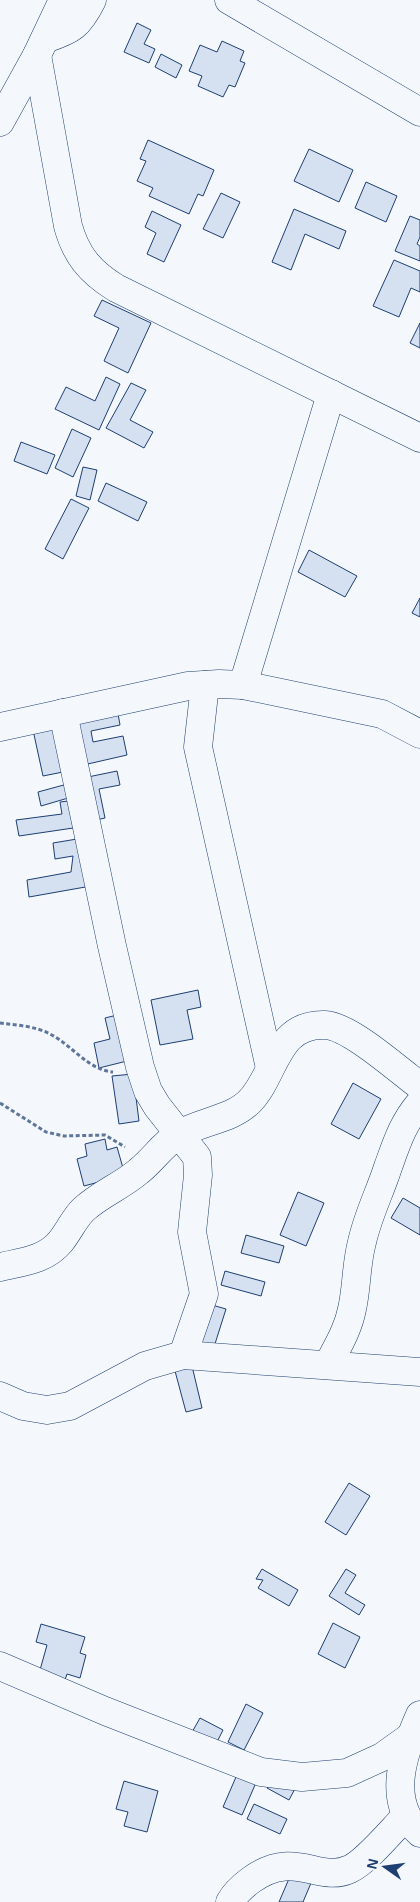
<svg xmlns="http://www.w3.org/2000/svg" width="420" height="1902" font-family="Helvetica,sans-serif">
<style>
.building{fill:#d5e0f0;stroke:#1d3f73}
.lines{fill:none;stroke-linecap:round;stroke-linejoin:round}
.minor-casing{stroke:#1d3f73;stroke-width:29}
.path{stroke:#5e769c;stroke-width:3;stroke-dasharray:4 2.5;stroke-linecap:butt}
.minor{stroke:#f4f7fb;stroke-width:28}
</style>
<rect width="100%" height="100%" fill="#f4f7fb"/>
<!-- building -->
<g class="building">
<path d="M137,23L151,30L144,44L155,49L149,63L124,52Z"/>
<path d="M222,41L244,51L240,61L245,63L235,87L229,85L223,97L198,86L202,76L189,71L200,45L217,52Z"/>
<path d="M161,54L182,65L176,78L155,67Z"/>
<path d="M148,140L214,170L203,196L198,194L189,214L149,196L153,188L137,181L146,161L140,159Z"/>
<path d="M309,149L353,170L339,202L294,181Z"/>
<path d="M366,182L397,196L386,222L355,208Z"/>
<path d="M221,193L240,202L223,238L203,229Z"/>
<path d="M294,209L346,231L339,249L305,234L291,270L272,262Z"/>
<path d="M152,211L181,225L164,262L147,254L156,233L145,227Z"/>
<path d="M410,216L420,220V237L417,244L420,246V261L395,251Z"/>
<path d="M394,260L420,271V292L411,288L399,317L373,306Z"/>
<path d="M102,300L151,323L128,373L104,361L119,328L94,316Z"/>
<path d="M420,323V348L410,343Z"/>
<path d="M106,377L120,384L99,430L55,409L66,387L95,401Z"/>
<path d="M131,383L146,390L130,420L153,432L144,448L106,428Z"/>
<path d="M72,429L91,438L73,477L55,468Z"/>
<path d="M21,442L55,455L47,474L14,461Z"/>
<path d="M83,467L97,470L90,500L76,496Z"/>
<path d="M106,483L147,502L138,521L98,501Z"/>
<path d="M71,499L89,508L63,559L45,549Z"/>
<path d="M309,550L357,576L345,597L298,572Z"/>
<path d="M420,598V617L412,613Z"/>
<path d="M117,708L120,725L91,731L93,742L123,736L127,755L79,766L69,717Z"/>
<path d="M59,724L68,771L43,776L33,730Z"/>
<path d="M117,771L120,785L99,789L105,818L91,821L83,778Z"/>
<path d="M71,783L75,796L41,806L38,792Z"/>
<path d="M77,800L80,827L19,836L16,820L62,814L60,802Z"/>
<path d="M83,838L91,886L29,897L27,880L71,872L73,856L55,859L53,843Z"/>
<path d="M198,990L201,1007L187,1010L193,1039L160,1045L151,1000Z"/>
<path d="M121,1014L131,1060L99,1068L94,1043L110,1039L105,1018Z"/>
<path d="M133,1074L139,1121L119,1124L112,1076Z"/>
<path d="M353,1083L381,1099L359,1139L331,1124Z"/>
<path d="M105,1139L107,1150L117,1147L125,1175L84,1186L77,1159L87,1156L85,1144Z"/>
<path d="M298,1192L324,1203L306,1246L280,1235Z"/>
<path d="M403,1198L420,1208V1235L391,1218Z"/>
<path d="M246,1235L284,1246L279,1263L241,1253Z"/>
<path d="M225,1271L265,1282L261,1296L221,1285Z"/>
<path d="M212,1305L226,1309L214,1347L200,1343Z"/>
<path d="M192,1366L202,1408L186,1412L175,1371Z"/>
<path d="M349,1483L370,1496L346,1535L325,1522Z"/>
<path d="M262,1569L298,1590L289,1606L258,1588L263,1580L256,1579Z"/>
<path d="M346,1569L356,1575L345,1593L365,1605L359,1615L329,1596Z"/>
<path d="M333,1623L360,1637L345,1668L318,1654Z"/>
<path d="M41,1624L85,1637L80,1653L86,1655L80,1678L67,1674L64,1683L47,1679L49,1672L40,1670L47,1645L36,1642Z"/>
<path d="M246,1704L263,1713L244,1750L228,1742Z"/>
<path d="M200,1718L223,1730L215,1746L191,1734Z"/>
<path d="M239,1770L258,1778L242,1815L223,1807Z"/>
<path d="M275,1774L297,1785L289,1800L267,1788Z"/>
<path d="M124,1781L158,1791L147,1832L124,1826L128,1812L116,1809Z"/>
<path d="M254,1804L287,1819L280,1834L247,1819Z"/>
<path d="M291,1874L311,1883L303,1902H279Z"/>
</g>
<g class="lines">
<!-- minor casing -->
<g class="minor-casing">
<g id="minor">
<path d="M229,0L420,112"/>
<path d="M45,39C72,30 79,26 92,0"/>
<path d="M37,55L68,226C76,255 90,272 116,288L420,438"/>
<path d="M0,122L37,55L63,0"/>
<path d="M205,685L198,747L270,1068"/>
<path d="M243,685L331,394"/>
<path d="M63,713L112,946L140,1067L148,1091L157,1106L197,1157L198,1175L192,1232L204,1294L183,1355"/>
<path d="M0,727L188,686L219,684L243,685L382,714L420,734"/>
<path d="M0,1267C22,1262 46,1260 61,1241C69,1231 74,1219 83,1210C100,1194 122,1186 139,1171C153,1160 163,1144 178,1135C200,1121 232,1120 250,1101C276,1074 276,1023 325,1025C350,1026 398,1070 420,1086"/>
<path d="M328,1365C337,1347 348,1330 352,1309C357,1287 356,1264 362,1242C368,1215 380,1192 388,1167C397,1142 403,1123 420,1103"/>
<path d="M0,1396L23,1406L47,1410L70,1406L145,1366L183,1355L420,1372"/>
<path d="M0,1666L105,1711L261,1772L302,1777L347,1773L382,1757L410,1737"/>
<path d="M420,1715C404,1751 385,1801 420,1833"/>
<path d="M230,1902C235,1893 243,1886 251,1880C295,1848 318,1884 350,1869C366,1862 393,1829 406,1816"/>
</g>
</g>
<!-- path -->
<g class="path">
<path d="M0,1023C16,1025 35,1026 50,1034C72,1045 88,1070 113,1072"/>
<path d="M0,1103L46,1132L64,1136L105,1135L125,1147"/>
</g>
<!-- minor -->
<use href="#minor" class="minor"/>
</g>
<!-- north arrow -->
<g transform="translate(385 1867) rotate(284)" stroke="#f4f7fb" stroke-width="4" paint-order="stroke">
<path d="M0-4L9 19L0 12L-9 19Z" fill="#1d3f73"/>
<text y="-8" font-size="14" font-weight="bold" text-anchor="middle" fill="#1d3f73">N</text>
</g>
</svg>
